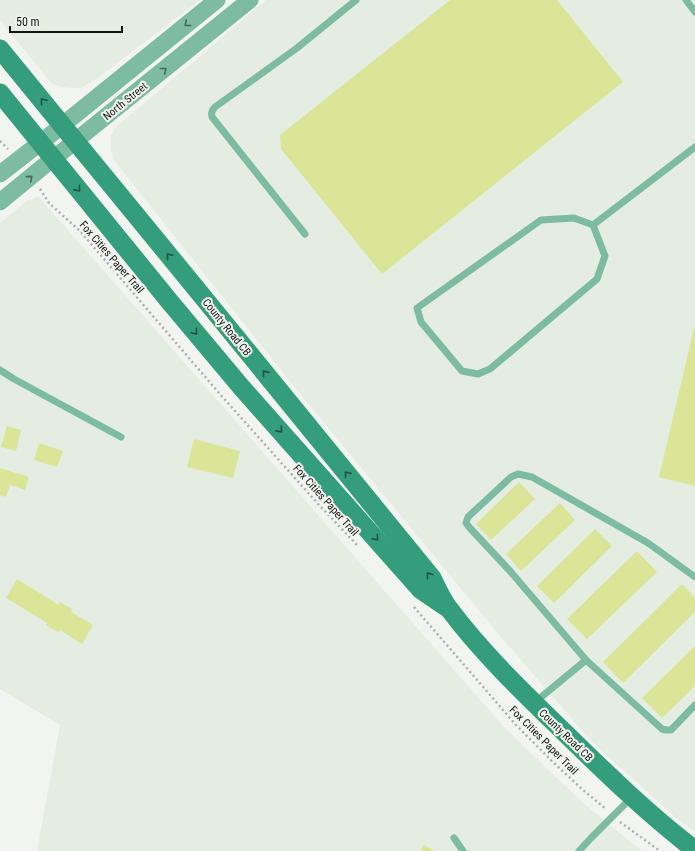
<svg xmlns="http://www.w3.org/2000/svg" width="695" height="851" font-family="'Roboto Condensed',sans-serif">
<style>
.built{fill:#e5ede3}
.building{fill:#dbe597}
.lines{fill:none;stroke-linecap:round;stroke-linejoin:round}
.path{stroke:#adafad;stroke-width:2.5;stroke-dasharray:2 3;stroke-linecap:butt}
.service{stroke:#7ebba3;stroke-width:7}
.tertiary{stroke:#7ebba3;stroke-width:17}
.secondary{stroke:#349d7c;stroke-width:19}
.oneway{stroke:#49685c}
.oneway2{stroke:#225243}
.labels{text-anchor:middle;stroke-width:4;stroke-linejoin:round;paint-order:stroke}
.street-label{font-size:11px;fill:#141514;stroke:#f2f4f1}
</style>
<rect width="100%" height="100%" fill="#f2f4f1"/>
<!-- built -->
<g class="built">
<path d="M0,0H200L95,80L81,88H71L61,87L52,84L0,20Z"/>
<path d="M266,0H695V832L675,817L592,742L501,637L297,390L113,159L111,151V136L116,127Z"/>
<path d="M38,196L505,728L582,802L642,851H37L60,725L0,689V223L27,201Z"/>
</g>
<!-- building -->
<g class="building">
<path d="M450,0H557L623,82L382,274L281,149L280,135Z"/>
<path d="M694,328H695V486L659,477Z"/>
<path d="M7,426L21,430L16,451L1,447Z"/>
<path d="M194,439L240,451L233,478L187,467Z"/>
<path d="M39,443L63,451L57,467L34,460Z"/>
<path d="M0,468L29,477L25,490L10,485L6,497L0,495Z"/>
<path d="M519,482L535,499L491,540L476,524Z"/>
<path d="M560,503L575,520L521,571L506,554Z"/>
<path d="M595,529L612,546L554,603L537,586Z"/>
<path d="M637,551L657,572L587,639L567,619Z"/>
<path d="M17,579L59,605L60,602L72,609L71,612L93,625L82,644L60,630L58,632L46,625L47,623L6,598Z"/>
<path d="M682,584L695,598V612L623,683L603,662Z"/>
<path d="M695,646V686L662,718L642,698Z"/>
<path d="M424,845L435,851H421Z"/>
</g>
<g class="lines">
<!-- path -->
<g class="path">
<path d="M0,141L8,149"/>
<path d="M40,189L49,203L80,231L219,393L319,505L358,546"/>
<path d="M414,607L516,725L555,764L583,790L606,809"/>
<path d="M620,822L660,851"/>
</g>
<!-- service -->
<g class="service">
<path d="M686,0L695,12"/>
<path d="M574,218L593,225L605,256L597,279L490,369L478,374L462,371L421,322L417,308L541,220Z"/>
<path d="M593,225L695,147"/>
<path d="M305,234L212,117C211,113 212,110 215,107L297,48L356,0"/>
<path d="M0,370L14,379L121,437"/>
<path d="M695,577L648,543L532,477L518,474L511,477L468,517L466,523L469,527L510,571L586,660L662,729L666,730H671L695,705"/>
<path d="M534,703L586,660"/>
<path d="M454,838L463,851"/>
<path d="M579,851L591,838L632,797"/>
</g>
<!-- tertiary -->
<g class="tertiary">
<path d="M0,174L54,132L217,0"/>
<path d="M0,202L45,165L53,159L250,0"/>
</g>
<!-- secondary -->
<g class="secondary">
<path d="M0,49L62,125L126,203L194,286L432,578C437,588 442,600 450,610C483,654 524,693 564,732C606,773 648,814 695,850"/>
<path d="M0,93L170,302L242,388L421,590L446,607"/>
</g>
</g>
<!-- one-way arrows -->
<defs><path id="oneway-chevron" d="M-2-3.5L2.5 0L-2 3.5" fill="none" stroke-width="1.6" stroke-linecap="round" stroke-linejoin="round"/></defs>
<g class="oneway">
<use href="#oneway-chevron" transform="translate(187 24) rotate(141)"/>
<use href="#oneway-chevron" transform="translate(164 70) rotate(-39)"/>
<use href="#oneway-chevron" transform="translate(30 178) rotate(-40)"/>
</g>
<g class="oneway2">
<use href="#oneway-chevron" transform="translate(43 101) rotate(-130)"/>
<use href="#oneway-chevron" transform="translate(78 189) rotate(51)"/>
<use href="#oneway-chevron" transform="translate(169 256) rotate(-130)"/>
<use href="#oneway-chevron" transform="translate(195 332) rotate(50)"/>
<use href="#oneway-chevron" transform="translate(265 373) rotate(-129)"/>
<use href="#oneway-chevron" transform="translate(280 430) rotate(48)"/>
<use href="#oneway-chevron" transform="translate(347 474) rotate(-129)"/>
<use href="#oneway-chevron" transform="translate(376 538) rotate(49)"/>
<use href="#oneway-chevron" transform="translate(429 575) rotate(-127)"/>
</g>
<g class="labels">
<!-- street labels -->
<g class="street-label">
<text transform="translate(125 101) rotate(-39)" y="4">North Street</text>
<text transform="translate(112 257) rotate(49)" y="4">Fox Cities Paper Trail</text>
<text transform="translate(227 327) rotate(51)" y="4">County Road CB</text>
<text transform="translate(326 500) rotate(48)" y="4">Fox Cities Paper Trail</text>
<text transform="translate(566 735) rotate(44)" y="4">County Road CB</text>
<text transform="translate(544 740) rotate(45)" y="4">Fox Cities Paper Trail</text>
</g>
</g>
<!-- scale -->
<path d="M10 26v6h112v-6" fill="none" stroke="#141514" stroke-width="2"/>
<text x="16" y="26" font-size="12" fill="#141514" stroke="#f2f4f1" stroke-width="3" paint-order="stroke">50 m</text>
</svg>
